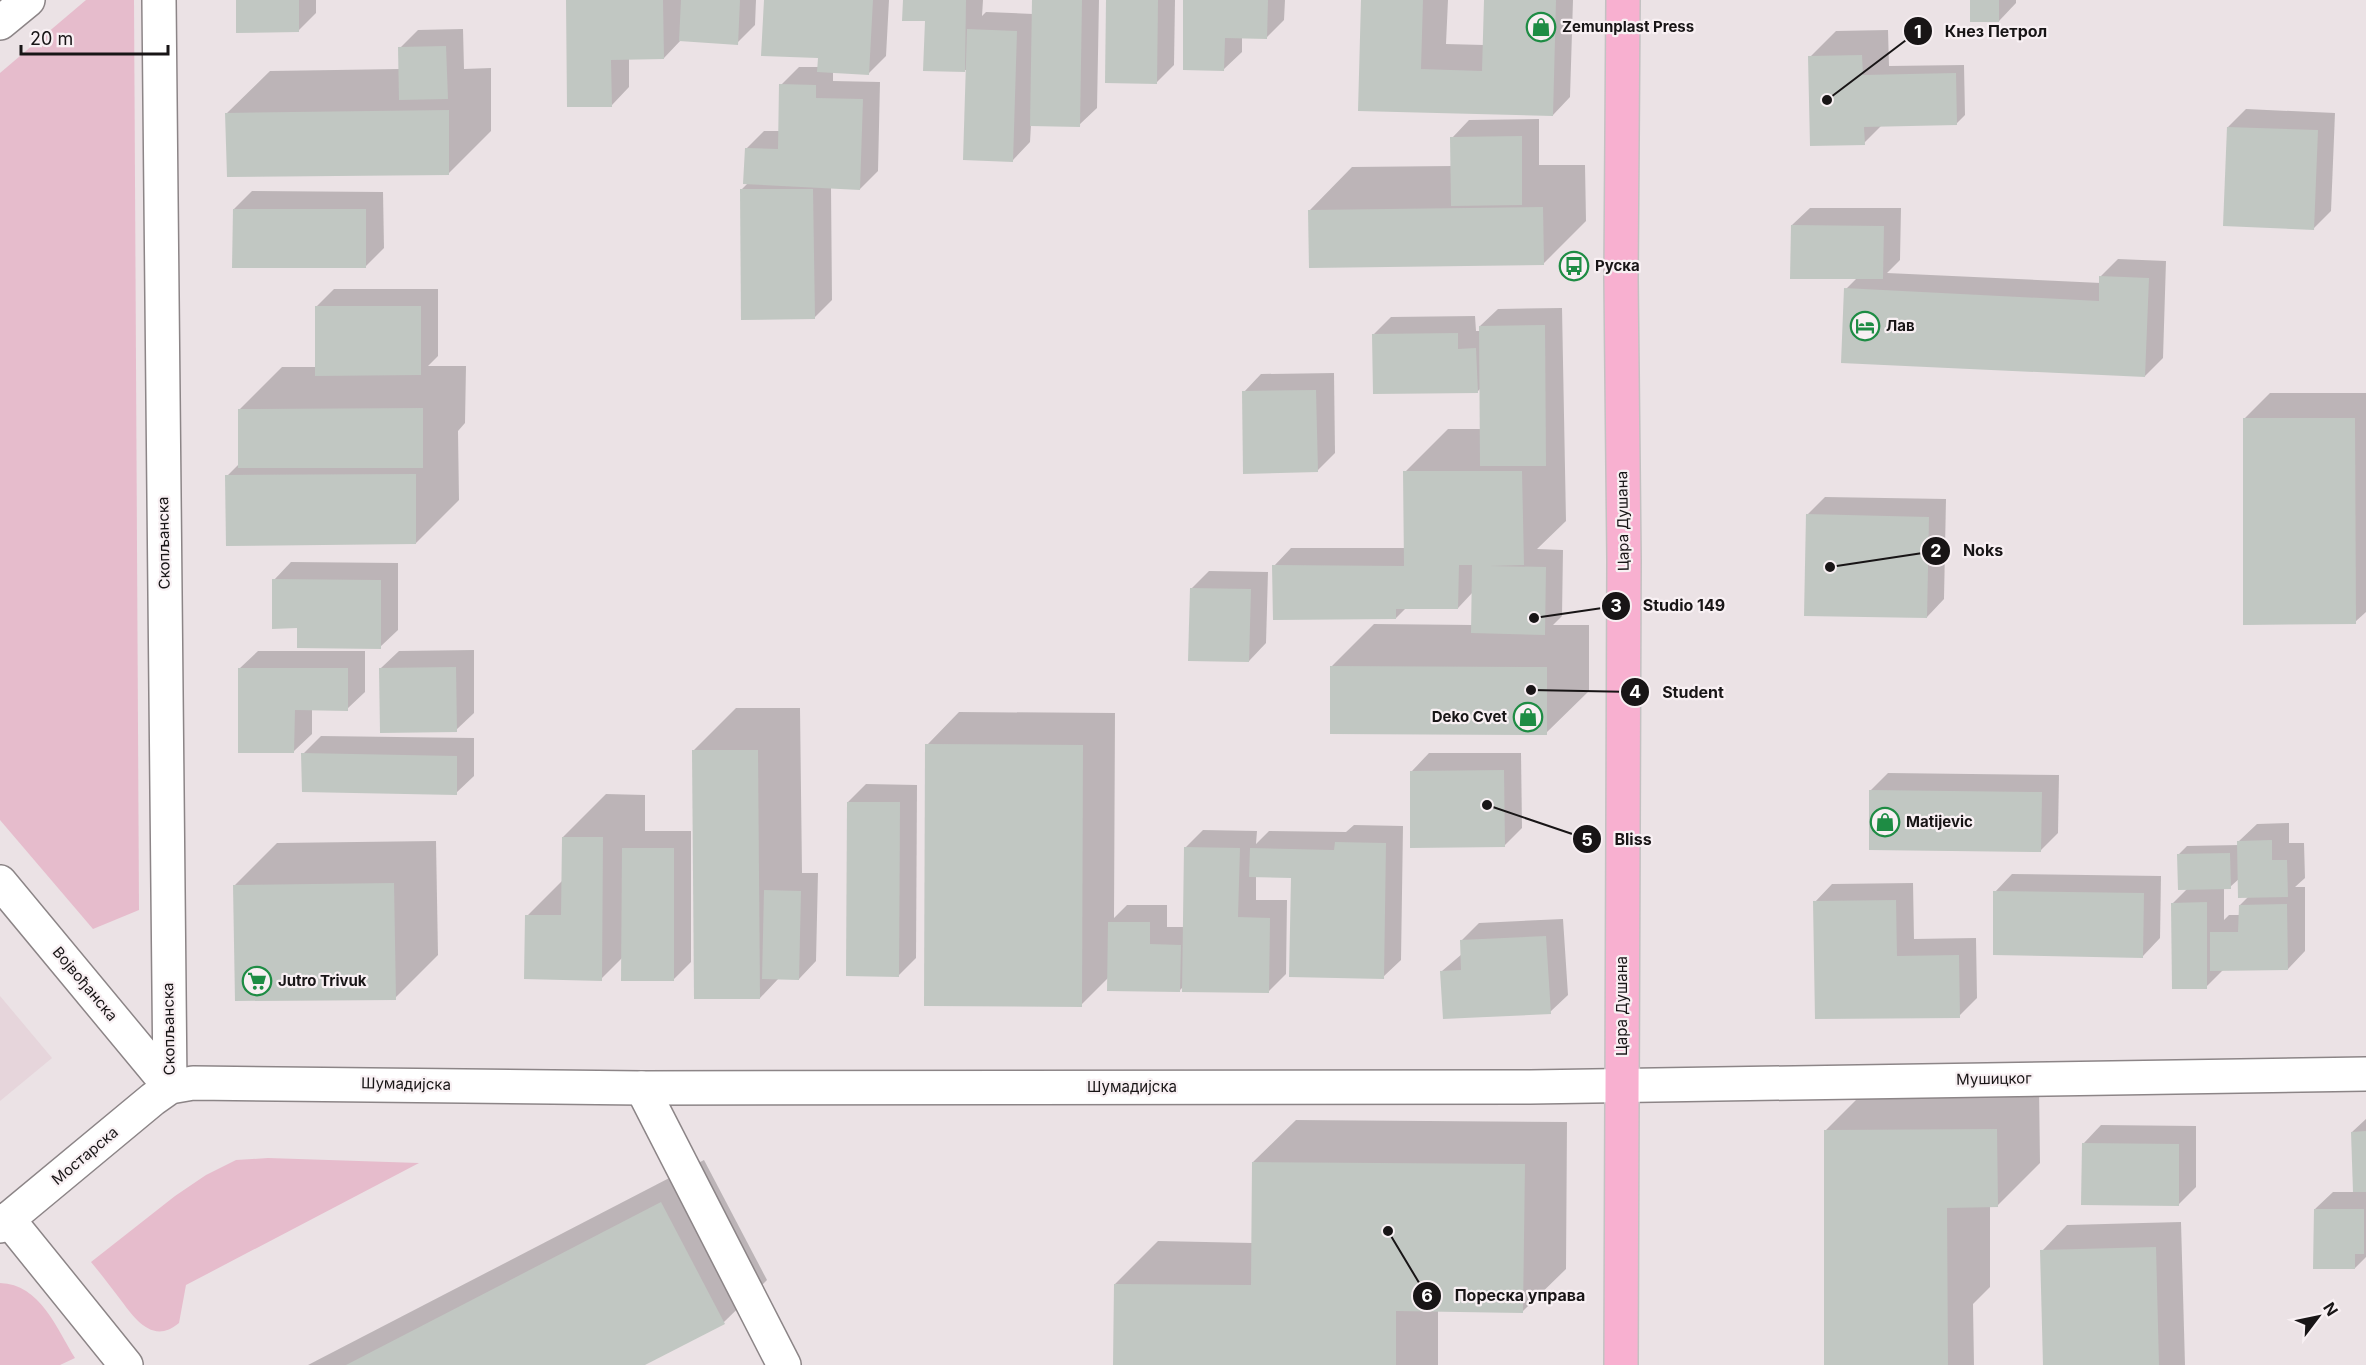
<svg xmlns="http://www.w3.org/2000/svg" width="2366" height="1365" font-family="Inter,sans-serif">
<style>
.built{fill:#e6d5db}
.green{fill:#e6bccc}
.shadow{fill:#0003;fill-rule:evenodd}
.building{fill:#c1c7c2}
.lines{fill:none;stroke-linecap:round;stroke-linejoin:round}
.minor-casing{stroke:#8c8587;stroke-width:36}
.major-casing{stroke:#c3c2c2;stroke-width:36}
.minor{stroke:#fff;stroke-width:33}
.major{stroke:#f8b0d0;stroke-width:33}
.labels{text-anchor:middle;stroke-width:4.5;stroke-linejoin:round;paint-order:stroke}
.poi-label{font-size:15px;font-weight:bold;fill:#181516;stroke:#f8f0f3;text-anchor:start}
.street-label{font-size:15px;fill:#181516;stroke:#f8f0f3}
.leader{fill:none;stroke:#181516;stroke-width:2}
.callout-dot{fill:#181516;stroke:#f8f0f3;stroke-width:2}
.mark-label{font-size:18px;text-anchor:middle;font-weight:bold;fill:#fff}
.callout-label{font-size:16px;text-anchor:middle;font-weight:bold;fill:#181516;stroke:#f8f0f3;stroke-width:4.5;stroke-linejoin:round;paint-order:stroke}
</style>
<rect width="100%" height="100%" fill="#ebe2e5"/>
<!-- built -->
<path class="built" d="M0,996L52,1058L0,1101Z"/>
<!-- green -->
<g class="green">
<path d="M86,0H134L139,910L93,929L0,820V73Z"/>
<path d="M268,1158L419,1163L186,1285L179,1323C153,1345 135,1319 120,1299C110,1286 101,1274 91,1262L175,1196L206,1175L236,1160Z"/>
<path d="M0,1283C40,1284 57,1329 75,1358L60,1365H0Z"/>
</g>
<!-- shadow -->
<g class="shadow">
<path d="M238,0H316V13L298,31Z"/>
<path d="M567,0H756L755,25L737,43L681,40L664,58H629V87L612,105Z"/>
<path d="M765,0H889L886,56L868,74L833,72V81L880,82L878,171L860,189L831,187L832,300L814,318L741,190L748,183L746,149L764,131H780L781,85L799,67H819L820,57Z"/>
<path d="M904,0H983L982,16L986,12L1033,14V0H1099L1097,108L1079,125L1031,124L1030,142L1013,160L968,70H925L926,20Z"/>
<path d="M1107,0H1175L1174,65L1156,83Z"/>
<path d="M1185,0H1285L1284,20L1266,38L1242,37V52L1224,69Z"/>
<path d="M1363,0H1448L1446,44L1484,45L1485,0H1573L1570,97L1553,115L1360,110Z"/>
<path d="M1972,0H2016V3L1999,21Z"/>
<path d="M463,29L464,69L491,68V131L448,174L227,113L270,71L400,69V48L418,30Z"/>
<path d="M1888,30L1889,66L1964,65L1965,115L1956,124L1882,125L1864,143L1810,57L1836,31Z"/>
<path d="M2246,109L2335,113L2331,211L2313,229L2228,127Z"/>
<path d="M1539,119V165H1585L1586,221L1543,264L1310,210L1352,167L1452,166V138L1469,120Z"/>
<path d="M252,191L383,192L384,248L366,266L234,209Z"/>
<path d="M1810,208H1901L1900,260L1887,273L2101,283V276L2118,259L2166,261L2163,358L2145,376L1846,289L1857,278L1792,225Z"/>
<path d="M334,289H438V356L428,366H466L465,423L458,431L459,500L416,543L227,476L240,463L239,410L282,367H317L316,307Z"/>
<path d="M1562,308L1566,521L1537,549L1563,550L1562,616L1553,625H1589V691L1546,733L1331,667L1374,624L1473,625V592L1458,608H1406L1396,618L1274,566L1291,548H1405V472L1448,429H1481V388L1477,392L1373,335L1391,317L1475,316L1476,331H1480V326L1498,309Z"/>
<path d="M1334,373L1335,453L1317,471L1244,392L1261,374Z"/>
<path d="M2270,393H2366V612L2355,622L2244,419Z"/>
<path d="M1825,497L1946,499L1944,599L1927,617L1807,515Z"/>
<path d="M291,562L398,563V630L380,647L299,627L274,580Z"/>
<path d="M1209,571L1268,572L1266,643L1249,661L1191,589Z"/>
<path d="M474,650V713L456,730L381,668L399,651Z"/>
<path d="M258,651H365V692L347,709H312V734L294,751L240,668Z"/>
<path d="M736,708H800L802,873H818L816,961L799,979L779,978L760,998L693,751Z"/>
<path d="M959,712L1115,713L1114,918L1127,905H1167V927H1184L1185,848L1203,830L1257,831L1256,844L1269,831L1346,832L1354,825L1403,826L1401,960L1383,977L1292,876H1256V900H1287L1286,974L1268,992L1183,987L1179,991L1109,977L1081,1005L927,745Z"/>
<path d="M321,736L474,738V776L456,793L303,754Z"/>
<path d="M1429,753H1521L1522,828L1504,846L1412,771Z"/>
<path d="M1888,773L2059,775L2058,833L2040,851L1870,791Z"/>
<path d="M866,784L917,785L916,958L898,976L848,802Z"/>
<path d="M606,794L645,795V831H691V962L673,980L623,957L601,979L527,916L563,880V837Z"/>
<path d="M2289,823V843H2304L2305,878L2295,887H2305V951L2288,969H2224L2206,987L2173,903L2188,888L2178,855L2187,846L2239,845V841L2257,824ZM2240,878L2249,896L2240,905V915H2229L2224,920V887H2230Z"/>
<path d="M436,841L438,955L395,998L234,886L277,843Z"/>
<path d="M2012,874L2161,876L2160,938L2143,956L1995,892Z"/>
<path d="M1913,883L1914,939L1976,938L1977,998L1959,1016L1815,902L1832,884Z"/>
<path d="M1563,919L1568,995L1550,1012L1442,971L1462,954L1461,941L1479,923Z"/>
<path d="M2039,1087L2040,1163L1997,1206H1990V1287L1973,1304L1974,1365H1826L1825,1131L1868,1088Z"/>
<path d="M2366,1119V1257L2355,1268L2315,1209L2333,1192H2355L2352,1132Z"/>
<path d="M1296,1120L1567,1122L1566,1269L1523,1311L1438,1310V1365H1115V1284L1158,1241L1253,1243V1162Z"/>
<path d="M2101,1125L2196,1126V1187L2178,1205L2084,1143Z"/>
<path d="M704,1160L767,1280L724,1322L642,1365H308Z"/>
<path d="M2181,1222L2185,1365H2044L2042,1251L2067,1225Z"/>
</g>
<!-- building -->
<g class="building">
<path d="M236,0H299V32L236,33Z"/>
<path d="M566,0H663L664,59L611,60L612,107H567Z"/>
<path d="M681,0H740L738,45L679,41Z"/>
<path d="M764,0H873L869,75L817,72L818,58L761,56Z"/>
<path d="M903,0H966L965,72L923,71L925,21H902Z"/>
<path d="M1032,0H1082L1080,127L1030,126Z"/>
<path d="M1106,0H1158L1157,84L1105,83Z"/>
<path d="M1183,0H1268L1267,39L1225,38L1224,71L1183,70Z"/>
<path d="M1361,0H1423L1421,69L1482,71L1484,0H1556L1553,116L1358,111Z"/>
<rect x="1970" y="0" width="29" height="22"/>
<path d="M967,29L1017,31L1013,162L963,160Z"/>
<path d="M446,46L448,99L399,100L398,47Z"/>
<path d="M1862,55L1863,75L1956,73L1957,125L1864,127L1865,145L1810,146L1808,56Z"/>
<path d="M779,84L816,85V98L863,99L860,190L743,184L745,148L778,149Z"/>
<path d="M449,110V175L227,177L225,113Z"/>
<path d="M2227,127L2318,130L2314,230L2223,226Z"/>
<path d="M1522,136V205L1451,206L1450,137Z"/>
<path d="M740,189H813L815,319L741,320Z"/>
<path d="M1543,207L1544,265L1309,268L1308,210Z"/>
<path d="M233,209H366V268H232Z"/>
<path d="M1791,225L1884,226L1883,279H1790Z"/>
<path d="M2099,276L2149,278L2145,377L1841,363L1844,288L2099,301Z"/>
<path d="M315,306H421V375L315,376Z"/>
<path d="M1545,325L1546,466H1480L1479,326Z"/>
<path d="M1458,333V349L1476,348L1478,393L1373,394L1372,334Z"/>
<path d="M1316,390L1318,472L1243,474L1242,391Z"/>
<path d="M423,408V468H238V409Z"/>
<path d="M2243,418H2355L2356,624L2243,625Z"/>
<path d="M1403,471H1522L1524,565L1489,566L1546,567L1545,635L1471,633L1472,565H1459L1458,609H1396V619L1273,620L1272,565L1404,566Z"/>
<path d="M416,474V544L226,546L225,475Z"/>
<path d="M1806,514L1929,517L1927,618L1804,616Z"/>
<path d="M272,579L381,580V649L297,648V628L272,629Z"/>
<path d="M1190,588L1251,589L1249,662L1188,661Z"/>
<path d="M1330,666L1547,667V735L1330,734Z"/>
<path d="M456,667L457,732L380,733L379,668Z"/>
<path d="M238,668H348V711L295,710L294,753H238Z"/>
<path d="M925,744L1083,745L1082,1007L924,1006Z"/>
<path d="M692,750H758L760,999H694Z"/>
<path d="M301,753L457,756V795L302,792Z"/>
<path d="M1504,770L1505,847L1410,848V771Z"/>
<path d="M1869,790L2042,792L2041,852L1869,850Z"/>
<path d="M847,802H900L899,977L846,976Z"/>
<path d="M562,837H603L602,981L524,979L525,915H561Z"/>
<path d="M2272,840V860H2287L2288,897L2238,898L2237,841Z"/>
<path d="M1335,842L1386,843L1384,979L1289,977L1291,878L1249,877L1250,848L1334,850Z"/>
<path d="M1184,847L1240,848L1238,917L1270,918L1269,993L1182,992Z"/>
<path d="M622,848H674V981H621Z"/>
<path d="M2230,853L2231,889L2178,890L2177,854Z"/>
<path d="M394,883L396,1000L235,1001L233,885Z"/>
<path d="M764,890L801,891L799,980L762,979Z"/>
<path d="M1993,891L2144,893L2143,958L1993,955Z"/>
<path d="M1896,900L1897,956L1959,955L1960,1018L1815,1019L1813,901Z"/>
<path d="M2207,902V989H2172L2171,903Z"/>
<path d="M2287,904L2288,970L2210,971V932H2238L2239,905Z"/>
<path d="M1108,922H1150V944L1181,945L1180,992L1107,991Z"/>
<path d="M1546,936L1551,1014L1443,1019L1440,971L1461,970L1460,940Z"/>
<path d="M1997,1129L1998,1207L1947,1208L1948,1365H1824V1130Z"/>
<path d="M2366,1131V1192H2353L2351,1132Z"/>
<path d="M2082,1143L2179,1144V1206L2081,1205Z"/>
<path d="M1252,1162L1525,1164L1523,1313L1396,1311V1365H1113L1114,1284L1251,1285Z"/>
<path d="M661,1202L725,1324L645,1365H346Z"/>
<path d="M2314,1209H2364V1254H2355V1269H2313Z"/>
<path d="M2156,1247L2159,1365H2043L2040,1250Z"/>
</g>
<g class="lines">
<!-- minor casing -->
<g class="minor-casing">
<g id="minor">
<path d="M159,0L170,1087"/>
<path d="M0,23L28,0"/>
<path d="M0,882L170,1087"/>
<path d="M642,1088L784,1365"/>
<path d="M8,1219L126,1365"/>
<path d="M0,1226L153,1099L170,1087L193,1083L642,1088L1530,1087L2366,1074"/>
</g>
</g>
<!-- major casing -->
<g class="major-casing">
<path id="major" d="M1621,1365L1624,560L1621,279L1623,0"/>
</g>
<!-- minor -->
<use href="#minor" class="minor"/>
<!-- major -->
<use href="#major" class="major"/>
</g>
<!-- icons -->
<defs>
<g id="shop-ring" transform="scale(1.5)"><circle r="9.5" fill="#f8f0f3" stroke="#1e8c44" stroke-width="1.5"/><path d="M-5-2.5h2.3a2.7 3.5 0 0 1 5.4 0H5L5.5 6h-11ZM-1.5-2.5h3a1.5 2.3 0 0 0-3 0Z" fill="#1e8c44"/></g>
<g id="bus-ring" transform="scale(1.5)"><circle r="9.5" fill="#f8f0f3" stroke="#1e8c44" stroke-width="1.5"/><path d="M-5-6H5V4H4V6H2V4H-2V6H-4V4H-5ZM-3.5-4V0h7V-4ZM-3.5 1.2v1.5H-2V1.2ZM2 1.2v1.5H3.5V1.2Z" fill="#1e8c44"/></g>
<g id="hotel-ring" transform="scale(1.5)"><circle r="9.5" fill="#f8f0f3" stroke="#1e8c44" stroke-width="1.5"/><path d="M-6-4.5h1.5V1H6V5H4.5V3h-9V5H-6ZM-4 0a1.8 1.8 0 1 1 3.6 0ZM.5 0V-2.5h3Q6-2.5 6 0Z" fill="#1e8c44"/></g>
<g id="supermarket-ring" transform="scale(1.5)"><circle r="9.5" fill="#f8f0f3" stroke="#1e8c44" stroke-width="1.5"/><path d="M-6-5.5h2.5l.6 2H6L4.5 2H-2.5L-4.4-4H-6ZM-1.5 3.2a1.3 1.3 0 1 0 .1 0ZM3 3.2a1.3 1.3 0 1 0 .1 0Z" fill="#1e8c44"/></g>
</defs>
<g fill-rule="evenodd">
<use href="#shop-ring" x="1541" y="27"/>
<use href="#bus-ring" x="1574" y="266"/>
<use href="#hotel-ring" x="1865" y="326"/>
<use href="#shop-ring" x="1528" y="717"/>
<use href="#shop-ring" x="1885" y="822"/>
<use href="#supermarket-ring" x="257" y="981"/>
</g>
<g class="labels">
<!-- poi labels -->
<g class="poi-label">
<text x="1562" y="32">Zemunplast Press</text>
<text x="1595" y="271">Руска</text>
<text x="1886" y="331">Лав</text>
<text x="1507" y="722" text-anchor="end">Deko Cvet</text>
<text x="1906" y="827">Matijevic</text>
<text x="278" y="986">Jutro Trivuk</text>
</g>
<!-- street labels -->
<g class="street-label">
<text transform="translate(1623 521) rotate(-91)" y="5">Цара Душана</text>
<text transform="translate(164 543) rotate(-91)" y="5">Скопљанска</text>
<text transform="translate(85 984) rotate(50)" y="5">Војвођанска</text>
<text transform="translate(1622 1006) rotate(-90)" y="5">Цара Душана</text>
<text transform="translate(169 1029) rotate(-91)" y="5">Скопљанска</text>
<text transform="translate(1994 1079) rotate(-1)" y="5">Мушицког</text>
<text transform="translate(406 1084) rotate(1)" y="5">Шумадијска</text>
<text x="1132" y="1092">Шумадијска</text>
<text transform="translate(85 1156) rotate(-40)" y="5">Мостарска</text>
</g>
</g>
<!-- callouts -->
<path class="leader" d="M1827 100L1918 31M1830 567L1936 551M1534 618L1616 606M1531 690L1635 692M1487 805L1587 839M1388 1231L1427 1296"/>
<g class="callout-dot">
<circle cx="1827" cy="100" r="6"/>
<circle cx="1830" cy="567" r="6"/>
<circle cx="1534" cy="618" r="6"/>
<circle cx="1531" cy="690" r="6"/>
<circle cx="1487" cy="805" r="6"/>
<circle cx="1388" cy="1231" r="6"/>
<circle cx="1918" cy="31" r="15"/>
<circle cx="1936" cy="551" r="15"/>
<circle cx="1616" cy="606" r="15"/>
<circle cx="1635" cy="692" r="15"/>
<circle cx="1587" cy="839" r="15"/>
<circle cx="1427" cy="1296" r="15"/>
</g>
<g class="mark-label">
<text x="1918" y="38">1</text>
<text x="1936" y="557">2</text>
<text x="1616" y="612">3</text>
<text x="1635" y="698">4</text>
<text x="1587" y="846">5</text>
<text x="1427" y="1302">6</text>
</g>
<g class="callout-label">
<text x="1996" y="37">Кнез Петрол</text>
<text x="1983" y="556">Noks</text>
<text x="1684" y="611">Studio 149</text>
<text x="1693" y="698">Student</text>
<text x="1633" y="845">Bliss</text>
<text x="1520" y="1301">Пореска управа</text>
</g>
<!-- north arrow -->
<g transform="translate(2318 1317) rotate(58)" stroke="#f8f0f3" stroke-width="4.5" paint-order="stroke">
<path d="M0-4.5L10 22L0 15L-10 22Z" fill="#181516"/>
<text y="-9" font-size="16" font-weight="bold" text-anchor="middle" fill="#181516">N</text>
</g>
<!-- scale -->
<path d="M21 45v9h147v-9" fill="none" stroke="#181516" stroke-width="3"/>
<text x="30" y="45" font-size="18" fill="#181516" stroke="#f8f0f3" stroke-width="4.5" paint-order="stroke">20 m</text>
</svg>
